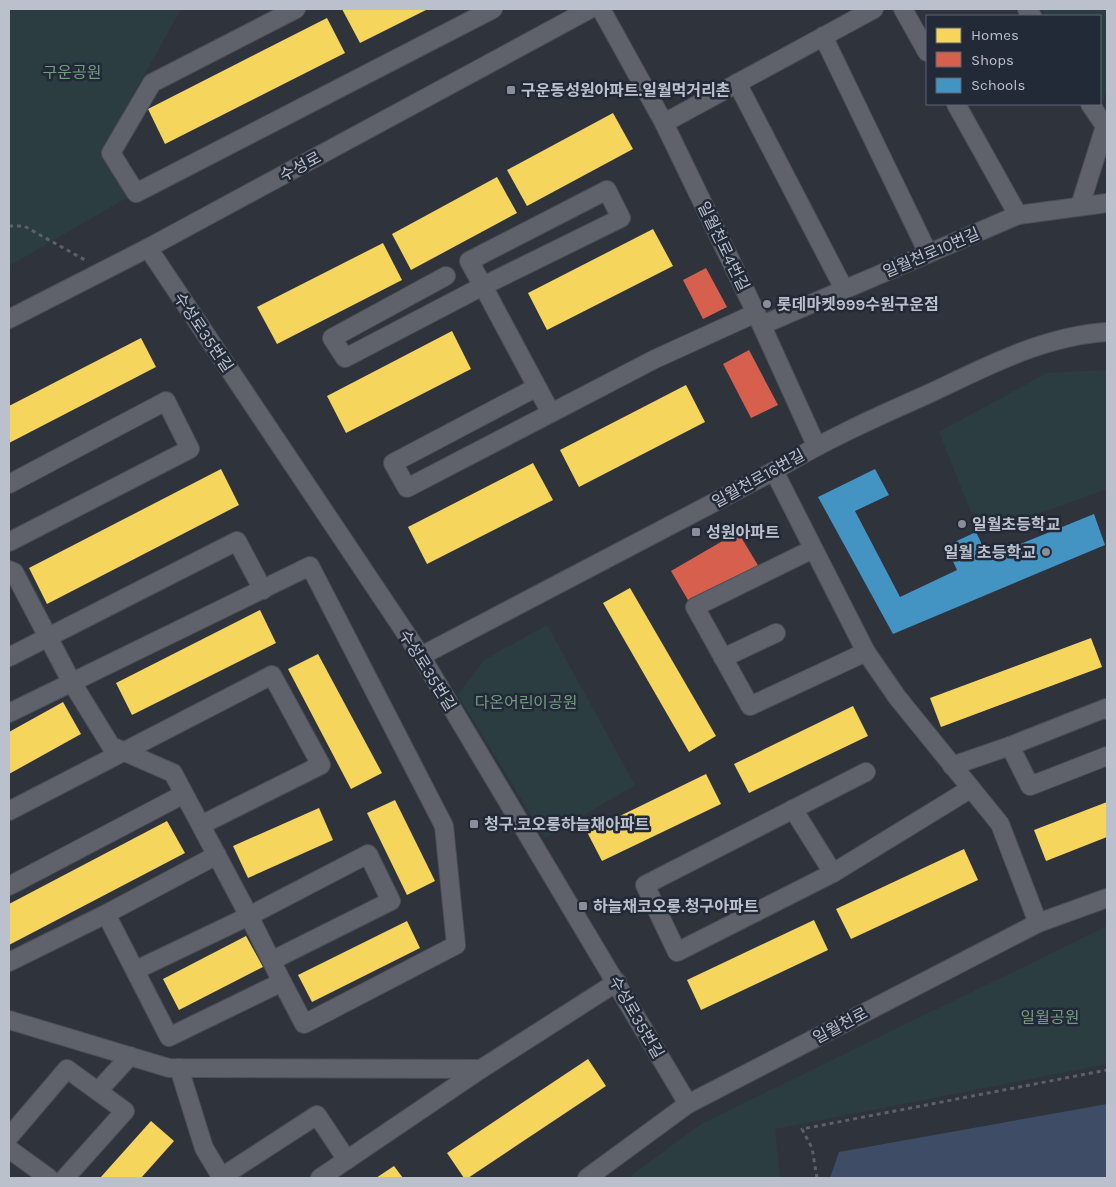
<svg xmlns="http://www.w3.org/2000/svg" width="1116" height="1187" font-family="Karla,'Noto Sans KR',sans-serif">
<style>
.green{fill:#2c3d42}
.water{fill:#3e4c66}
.homes{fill:#f6d55c}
.shops{fill:#d6604d}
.schools{fill:#4393c3}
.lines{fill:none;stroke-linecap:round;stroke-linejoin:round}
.minor-casing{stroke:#4b4e55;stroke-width:20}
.path{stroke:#5c6167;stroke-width:3;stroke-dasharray:4 4;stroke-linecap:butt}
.minor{stroke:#5f626a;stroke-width:18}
.poi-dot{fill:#898f9a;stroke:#222937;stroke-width:2}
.labels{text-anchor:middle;stroke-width:5;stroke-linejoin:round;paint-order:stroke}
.park-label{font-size:16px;fill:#739b7f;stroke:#222937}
.poi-label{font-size:16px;font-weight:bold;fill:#bac0cc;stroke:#222937;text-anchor:start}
.street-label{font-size:16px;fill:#bac0cc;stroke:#222937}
</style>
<rect width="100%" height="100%" fill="#2f333c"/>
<!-- green -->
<g class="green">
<path d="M9,9H181L100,154L128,197L9,266Z"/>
<path d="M1040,9H1107V88L1102,104L1100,100V16H1045Z"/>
<path d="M1107,370V489L1004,526L971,512L939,432L1047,373Z"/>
<path d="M547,625L635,785L545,838L458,695L484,660Z"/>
<path d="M1107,926V1064L775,1129L780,1178H628L701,1124Z"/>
</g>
<!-- water -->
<path class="water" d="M1107,1104V1178H830L839,1152Z"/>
<!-- homes -->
<g class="homes">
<path d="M342,9H428L360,43Z"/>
<path d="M327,18L345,53L165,144L148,109Z"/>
<path d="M613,113L633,149L527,206L507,170Z"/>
<path d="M497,177L517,213L411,270L392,234Z"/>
<path d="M653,229L673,266L547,330L528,293Z"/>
<path d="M383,243L402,280L277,344L257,307Z"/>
<path d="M452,331L471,369L346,433L327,396Z"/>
<path d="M141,338L156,367L9,443V406Z"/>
<path d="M686,385L705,422L579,487L560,450Z"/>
<path d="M533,463L553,500L427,564L408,527Z"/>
<path d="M221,469L239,505L47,604L29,568Z"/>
<path d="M630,588L716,736L689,752L603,603Z"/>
<path d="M260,610L276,643L132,715L116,683Z"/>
<path d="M1091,638L1102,667L941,727L930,698Z"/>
<path d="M318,654L382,773L351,789L288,669Z"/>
<path d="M63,702L81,734L9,774V732Z"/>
<path d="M853,706L868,736L749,793L734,764Z"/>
<path d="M706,774L721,804L602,861L587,832Z"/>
<path d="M395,800L435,881L407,895L367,813Z"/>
<path d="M1107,802V837L1046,861L1034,830Z"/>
<path d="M319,808L333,840L248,878L233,846Z"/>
<path d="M167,821L185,853L9,945V904Z"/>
<path d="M964,849L978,880L851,939L836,909Z"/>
<path d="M814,920L828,950L701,1010L687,980Z"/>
<path d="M407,921L420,948L312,1002L298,975Z"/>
<path d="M246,936L263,967L179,1010L163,979Z"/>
<path d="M588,1059L606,1086L468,1178H464L447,1153Z"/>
<path d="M151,1121L174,1141L141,1178H100Z"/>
<path d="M394,1166L403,1178H376Z"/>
</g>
<!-- shops -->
<g class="shops">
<path d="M706,268L727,307L703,319L683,280Z"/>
<path d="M749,350L778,405L751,418L723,364Z"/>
<path d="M738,532L759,567L692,607L671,571Z"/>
</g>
<!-- schools -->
<path class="schools" d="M875,469L889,495L855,511L900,597L957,570L946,546L976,532L988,557L1094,514L1105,545L893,634L818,497Z"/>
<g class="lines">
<!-- minor casing -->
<g class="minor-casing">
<g id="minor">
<path d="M296,9L152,83L111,153L136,193L493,9"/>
<path d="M601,9L664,123"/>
<path d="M903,9L927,52"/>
<path d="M1027,9L1032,16"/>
<path d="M823,36L928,253"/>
<path d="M737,83L844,289"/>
<path d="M956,104L1018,215"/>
<path d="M1090,104L1105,126"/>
<path d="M1080,206L1107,120"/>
<path d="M148,248L421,656L688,1104"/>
<path d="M446,276L332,338L345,358L483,286L469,261L607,190L621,218L483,286L537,387"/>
<path d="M9,319L148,248L590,9"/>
<path d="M762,325L1018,215L1107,203"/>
<path d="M551,413L537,387L393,463L407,488L655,359L756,313"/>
<path d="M816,445L756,313L664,123L874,9"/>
<path d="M774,471L866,652L897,697L1000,824L1038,923"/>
<path d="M9,484L166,401L190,449L9,542"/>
<path d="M813,549L695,607L750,706L866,652"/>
<path d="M9,570L14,572L71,681L111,746L173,773L249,916L136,970"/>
<path d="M421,656L774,471C823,441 874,418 926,395C984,368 1042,336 1107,332"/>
<path d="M9,657L237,541L263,590"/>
<path d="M723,658L776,633"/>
<path d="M9,713L310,566L444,826L456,945L304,1024L282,982"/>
<path d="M1010,746L1030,786L1107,756"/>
<path d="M952,766L1010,746L1106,708L1107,710"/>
<path d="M866,772L645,885L677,952L833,873L970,789"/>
<path d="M793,809L833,873"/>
<path d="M9,811L272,675L321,765L201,825"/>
<path d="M9,886L184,794"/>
<path d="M106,914L217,855"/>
<path d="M9,962L106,914L169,1037L282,982L249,916L368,854L391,901L273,960"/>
<path d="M9,1020L169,1068L481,1069"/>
<path d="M179,1068L204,1148L222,1178"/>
<path d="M98,1091L130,1056"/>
<path d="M9,1137L67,1069L125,1111L65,1178"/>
<path d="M9,1149L49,1178"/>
<path d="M220,1178L317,1115L347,1160"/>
<path d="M320,1178L481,1069L617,982"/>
<path d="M587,1178L688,1104L1038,923L1107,898"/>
</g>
</g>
<!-- path -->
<g class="path">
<path d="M9,226H24L85,260"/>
<path d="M817,1178L812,1148L802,1129L1107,1070"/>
</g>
<!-- minor -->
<use href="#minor" class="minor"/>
</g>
<!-- markers -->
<g class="poi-dot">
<rect x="506" y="85" width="10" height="10" rx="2.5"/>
<circle cx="767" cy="304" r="5"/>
<circle cx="962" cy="524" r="5"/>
<rect x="691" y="527" width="10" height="10" rx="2.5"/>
<circle cx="1046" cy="552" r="5"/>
<rect x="469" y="819" width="10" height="10" rx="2.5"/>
<rect x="578" y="901" width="10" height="10" rx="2.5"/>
</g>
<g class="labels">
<!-- park labels -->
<g class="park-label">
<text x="72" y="78">구운공원</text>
<text x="526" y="708">다온어린이공원</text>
<text x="1050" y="1023">일월공원</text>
</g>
<!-- poi labels -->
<g class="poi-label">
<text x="521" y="96">구운동성원아파트.일월먹거리촌</text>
<text x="777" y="310">롯데마켓999수원구운점</text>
<text x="972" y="530">일월초등학교</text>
<text x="706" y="538">성원아파트</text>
<text x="1036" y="558" text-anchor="end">일월 초등학교</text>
<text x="484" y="830">청구.코오롱하늘채아파트</text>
<text x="593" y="912">하늘채코오롱.청구아파트</text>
</g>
<!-- street labels -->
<g class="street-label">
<text transform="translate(300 166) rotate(-28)" y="6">수성로</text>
<text transform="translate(724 246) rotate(64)" y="6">일월천로4번길</text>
<text transform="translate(931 252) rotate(-23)" y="6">일월천로10번길</text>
<text transform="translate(204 332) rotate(56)" y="6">수성로35번길</text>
<text transform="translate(758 478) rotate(-29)" y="6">일월천로16번길</text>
<text transform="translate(428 670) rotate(58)" y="6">수성로35번길</text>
<text transform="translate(637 1017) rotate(60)" y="6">수성로35번길</text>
<text transform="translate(840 1025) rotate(-28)" y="6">일월천로</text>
</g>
</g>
<!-- border -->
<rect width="1116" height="1187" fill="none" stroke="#bac0cc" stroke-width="20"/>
<!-- legend -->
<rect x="926" y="15" width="175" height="90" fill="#222937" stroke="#5f6573"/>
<rect x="936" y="28" width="25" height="15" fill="#f6d55c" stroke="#5f6573"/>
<text x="971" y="40" font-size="15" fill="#bac0cc">Homes</text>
<rect x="936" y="52" width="25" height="15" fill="#d6604d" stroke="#5f6573"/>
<text x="971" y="65" font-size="15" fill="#bac0cc">Shops</text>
<rect x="936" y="78" width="25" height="15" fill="#4393c3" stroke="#5f6573"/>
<text x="971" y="90" font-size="15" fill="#bac0cc">Schools</text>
</svg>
